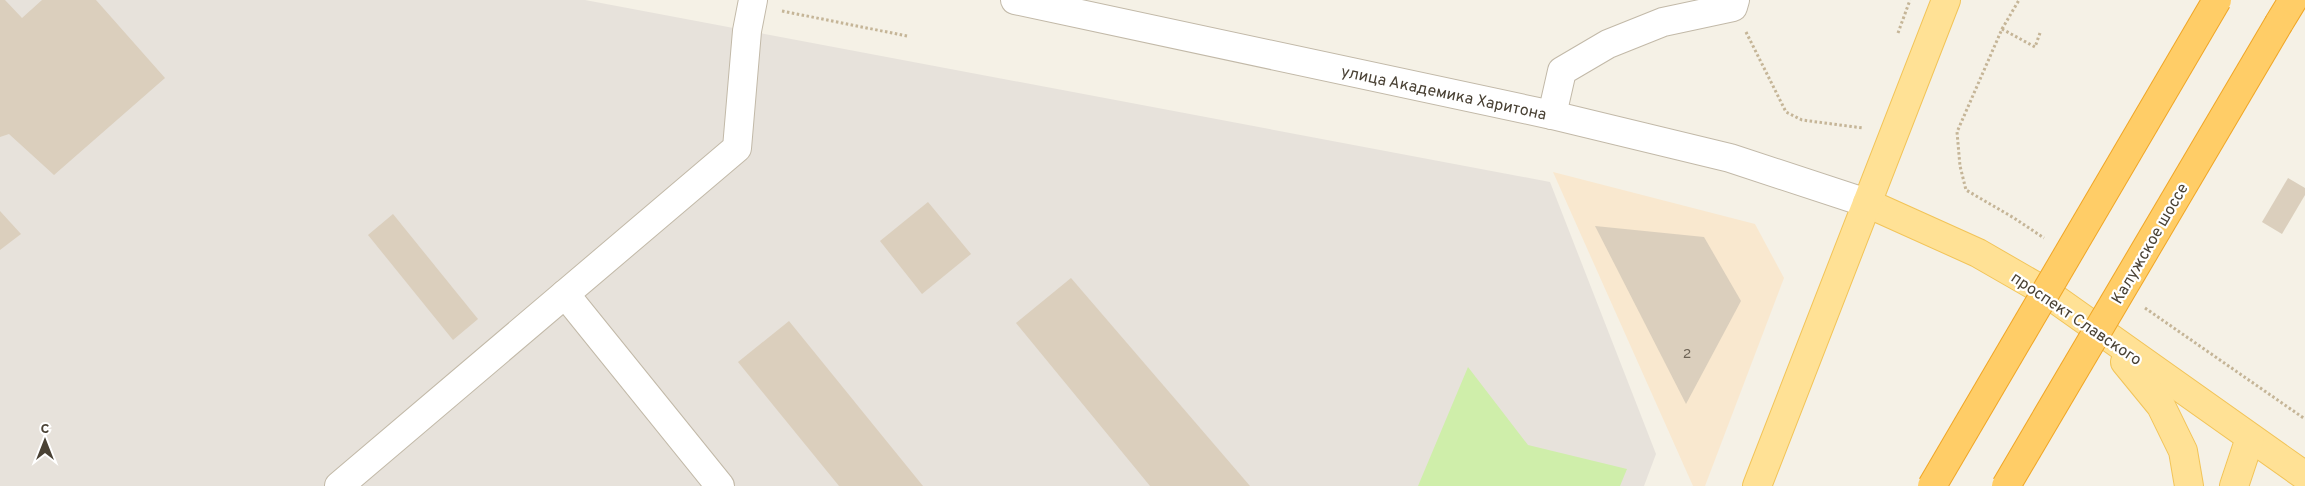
<svg xmlns="http://www.w3.org/2000/svg" width="2305" height="486" font-family="Overpass,sans-serif">
<style>
.commercial{fill:#f9e8cf}
.industrial{fill:#e7e2db}
.green{fill:#cfeeaa}
.building{fill:#dbcfbd}
.lines{fill:none;stroke-linecap:round;stroke-linejoin:round}
.minor-casing{stroke:#c2b9a8;stroke-width:30}
.major-casing{stroke:#f2c458;stroke-width:30}
.highway-casing{stroke:#f0a626;stroke-width:30}
.path{stroke:#c5b597;stroke-width:3;stroke-dasharray:2.5 2.5;stroke-linecap:butt}
.minor{stroke:#fff;stroke-width:28}
.major{stroke:#ffe195;stroke-width:28}
.highway{stroke:#ffcd67;stroke-width:28}
.highway-bridge-casing{stroke:#f0a626;stroke-width:30;stroke-linecap:butt}
.highway-bridge{stroke:#ffcd67;stroke-width:28}
.labels{text-anchor:middle;stroke-width:4.5;stroke-linejoin:round;paint-order:stroke}
.number-label{font-size:14px;fill:#6e6456}
.street-label{font-size:16px;fill:#494134;stroke:#fff}
</style>
<rect width="100%" height="100%" fill="#f5f1e6"/>
<!-- commercial -->
<path class="commercial" d="M1553,172L1755,224L1784,278L1705,486H1693Z"/>
<!-- industrial -->
<path class="industrial" d="M0,0H585L1550,182L1656,454L1644,486H0Z"/>
<!-- green -->
<path class="green" d="M1468,367L1528,445L1627,469L1620,486H1418Z"/>
<!-- building -->
<g class="building">
<path d="M0,0H5L22,18L42,0H96L165,78L54,175L9,134L0,137Z"/>
<path d="M2288,178L2305,188V195L2282,234L2262,222Z"/>
<path d="M928,202L971,254L922,294L880,241Z"/>
<path d="M0,211L21,234L0,250Z"/>
<path d="M393,214L478,319L453,340L368,235Z"/>
<path d="M1595,226L1704,237L1741,301L1686,404Z"/>
<path d="M1071,278L1250,486H1150L1016,323Z"/>
<path d="M789,321L923,486H839L738,362Z"/>
</g>
<g class="lines">
<!-- minor casing -->
<g class="minor-casing">
<g id="minor">
<path d="M1015,0L1552,115L1730,158L1867,203"/>
<path d="M1552,115L1562,71L1608,44L1663,22L1733,7L1735,0"/>
<path d="M565,294L720,486"/>
<path d="M339,486L737,148L747,31L753,0"/>
</g>
</g>
<!-- major casing -->
<g class="major-casing">
<g id="major">
<path d="M1867,203L1978,253L2044,291L2305,476"/>
<path d="M2125,362L2161,406L2183,451L2189,486"/>
<path d="M1757,486L1946,0"/>
<path d="M2234,486L2250,438"/>
</g>
</g>
<!-- highway casing -->
<g class="highway-casing">
<path id="highway" d="M2279,23L2293,0"/>
</g>
<!-- path -->
<g class="path">
<path d="M782,11L907,36"/>
<path d="M2002,29L2019,0"/>
<path d="M1746,32L1786,112L1802,120L1863,128"/>
<path d="M1898,33L1910,0"/>
<path d="M2040,33L2035,47L2002,29L1957,132L1960,166L1966,190L2014,218L2044,238"/>
<path d="M2145,308L2305,419"/>
</g>
<!-- minor -->
<use href="#minor" class="minor"/>
<!-- major -->
<use href="#major" class="major"/>
<!-- highway -->
<use href="#highway" class="highway"/>
<!-- highway-bridge casing -->
<g class="highway-bridge-casing">
<g id="highway-bridge">
<path d="M1932,486L2217,0"/>
<path d="M2006,486L2279,23"/>
</g>
</g>
<!-- highway-bridge -->
<use href="#highway-bridge" class="highway-bridge"/>
</g>
<g class="labels">
<!-- number labels -->
<g class="number-label">
<text x="1687" y="358">2</text>
</g>
<!-- street labels -->
<g class="street-label">
<text transform="translate(1444 92) rotate(12)" y="6">улица Академика Харитона</text>
<text transform="translate(2149 243) rotate(-60)" y="6">Калужское шоссе</text>
<text transform="translate(2077 318) rotate(34)" y="6">проспект Славского</text>
</g>
</g>
<!-- north arrow -->
<g transform="translate(45 441)" stroke="#ffffff" stroke-width="4" paint-order="stroke">
<path d="M0-4L9 19L0 12L-9 19Z" fill="#494134"/>
<text y="-8" font-size="14" font-weight="bold" text-anchor="middle" fill="#494134">С</text>
</g>
</svg>
